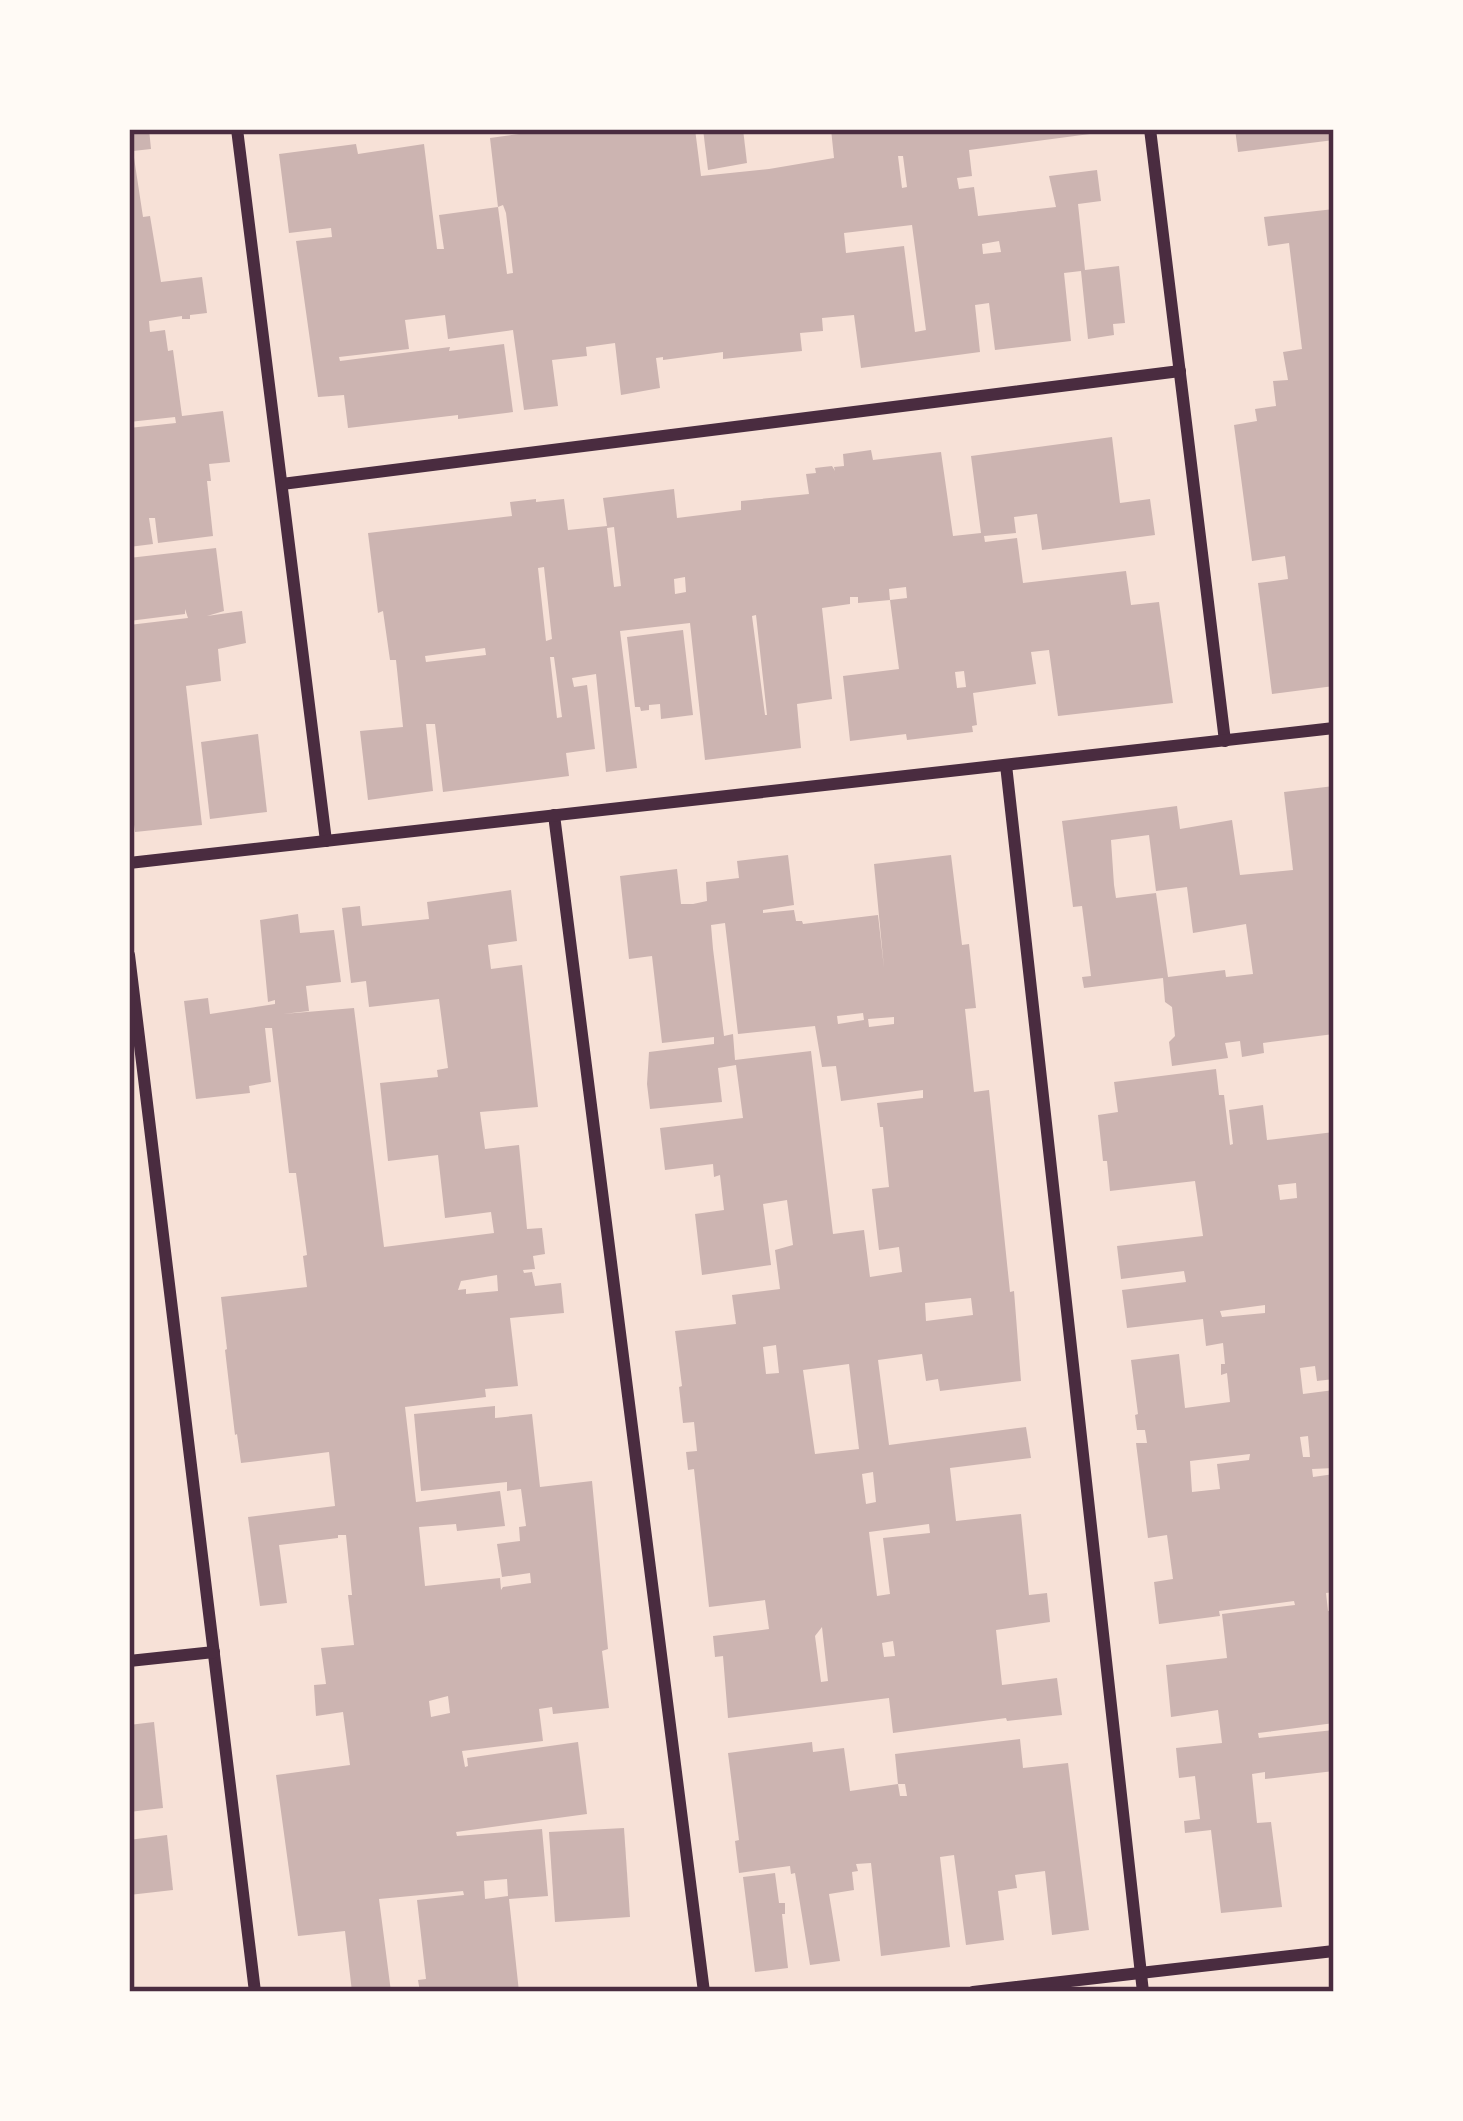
<svg xmlns="http://www.w3.org/2000/svg" width="1463" height="2121" font-family="Karla,sans-serif">
<style>
.building{fill:#ccb4b1;fill-rule:evenodd}
.lines{fill:none;stroke-linecap:round;stroke-linejoin:round}
.minor{stroke:#4a2c40;stroke-width:12}
.neatline{fill:none;stroke:#4a2c40;stroke-width:4.5}
</style>
<rect width="100%" height="100%" fill="#f7e1d7"/>
<!-- building -->
<g class="building">
<path d="M129,129H149L151,149L133,151L143,217L150,216L161,282L202,277L207,313L190,315V319H182V316L149,321L150,332L165,330L168,351L173,350L182,416L223,411L230,462L209,464L211,481H207L213,536L158,543L155,518H149L153,544L129,547V428L176,423L175,417L129,422Z"/>
<path d="M556,129H645V132L695,129L701,176L769,169L834,158L831,129H1105V132L969,150L972,176L957,178L959,189L974,187L978,216L1056,207L1049,176L1097,170L1101,201L1078,204L1085,270L1119,266L1125,323L1113,324L1114,335L1088,339L1081,271L1064,273L1071,341L995,350L989,303L975,305L980,352L861,368L854,315L822,318L823,331L800,333L802,351L723,359V352L663,360V357L656,358L660,388L621,395L615,343L586,347L587,356L552,360L558,406L524,410L513,330L448,339L445,315L405,320L409,349L339,357L340,361L450,347L449,351L504,344L513,412L458,419V415L348,428L344,395L318,397L296,241L332,237L331,228L289,233L279,154L356,144L358,154L424,144L437,249H444L439,215L498,207L507,274L513,273L506,213L503,205L498,207L490,138ZM898,156H903L907,187L902,188ZM912,225L926,330L915,332L904,246L846,253L844,233ZM999,241L1001,252L983,254L982,244Z"/>
<path d="M703,129H743L747,163L708,170Z"/>
<path d="M1235,129H1334V140L1238,152Z"/>
<path d="M1334,209V686L1272,694L1258,583L1288,579L1285,556L1252,561L1234,425L1257,421L1255,409L1276,406L1273,381L1288,380L1283,352L1302,349L1289,243L1268,246L1264,217Z"/>
<path d="M1112,437L1120,503L1150,499L1155,535L1042,550L1037,514L1014,517L1016,533L984,536L985,542L1017,538L1023,583L1126,571L1131,605L1159,602L1173,703L1058,716L1049,650L1031,652L1036,684L973,693L977,725L972,726L973,732L907,740L906,734L850,741L843,676L899,669L890,600L907,598L906,587L889,589L890,600L858,603V597H850V604L822,608L832,699L797,704L801,748L705,760L690,623L620,631L637,768L606,772L596,674L572,678L574,687L587,685L595,749L566,753L569,776L443,792L435,724H426L433,791L368,800L360,731L403,727L396,660H390L383,611L378,613L368,533L512,516L510,502L536,499V502L564,499L568,530L607,526L603,498L674,489L677,518L741,510V501L809,494L806,474L816,473L815,468L832,466L835,471L834,467L844,466L843,454L871,450L873,460L941,452L953,536L981,533L971,456ZM614,527L621,586L614,587L607,528ZM544,567L552,639L546,641L538,568ZM685,577L686,592L675,594L674,579ZM756,615L767,715H765L752,616ZM485,648L486,655L426,662L425,656ZM550,657H554L562,717L557,718ZM964,671L966,687L957,688L955,672Z"/>
<path d="M216,548L224,611L207,616L242,611L246,643L218,649L221,681L186,686L202,825L135,832L133,817H129V625L188,618L185,609V614L129,621V558Z"/>
<path d="M683,630L693,715L661,719L660,704L649,705V710L641,711L640,707H635L627,637Z"/>
<path d="M258,734L267,812L210,819L201,742Z"/>
<path d="M1334,786V1034L1263,1043L1264,1053L1242,1057L1240,1041L1225,1043L1228,1058L1172,1066L1169,1042L1175,1036L1172,1007L1165,1002L1163,978L1084,988L1082,977L1091,976L1082,906L1073,907L1062,821L1177,806L1180,829L1232,820L1240,875L1293,870L1284,792ZM1149,835L1156,891L1187,887L1193,933L1246,924L1253,974L1226,977L1225,970L1168,977L1156,893L1116,898L1114,885L1111,840Z"/>
<path d="M788,855L794,905L763,910V913L794,910L796,921H802L803,924L878,915L884,968L874,864L951,855L962,945L969,944L976,1008L965,1009L974,1092L989,1090L1010,1292L1014,1291L1021,1381L940,1391L938,1379L926,1381L922,1354L878,1360L889,1445L1026,1427L1031,1458L950,1468L956,1521L1021,1514L1029,1595L1047,1593L1050,1622L996,1630L1002,1685L1057,1678L1062,1715L1007,1721L1006,1718L893,1733L889,1698L728,1718L723,1656L715,1657L713,1636L769,1629L765,1600L709,1607L694,1469L688,1470L686,1452L697,1451L694,1422L683,1423L679,1387L682,1386L675,1331L736,1324L732,1295L780,1289L775,1250L793,1245L787,1200L763,1204L771,1265L702,1275L695,1214L724,1210L720,1175L714,1177L713,1164L665,1170L660,1128L743,1118L736,1065L718,1068L722,1102L650,1109L647,1084L649,1052L714,1044V1037L662,1043L652,956L629,959L620,876L677,869L681,904H693L707,901L706,882L739,878L737,861ZM725,923L738,1034L815,1026L822,1067L836,1066L841,1101L923,1090V1098L877,1103L880,1127H883L889,1187L872,1189L879,1250L899,1247L902,1272L870,1277L864,1230L833,1234L811,1051L735,1060L733,1034L724,1036L713,949L711,925ZM863,1013L864,1020L838,1024L837,1016ZM894,1017V1024L869,1027L868,1019ZM971,1298L973,1315L926,1321L925,1303ZM776,1345L779,1373L766,1374L763,1347ZM849,1364L859,1449L815,1454L803,1370ZM873,1472L876,1502L866,1504L862,1474ZM929,1524L930,1533L883,1538L890,1594L877,1596L869,1532ZM822,1627L828,1681L821,1682L815,1636ZM893,1641L895,1656L884,1657L882,1643Z"/>
<path d="M511,890L517,941L488,945L491,969L522,965L538,1107L480,1112L485,1149L519,1145L527,1229L542,1228L545,1254L533,1256L535,1269L523,1270L524,1273L532,1272L535,1286L561,1283L564,1313L510,1318L518,1386L485,1389L486,1397L405,1407L416,1502L500,1491L505,1526L457,1531L456,1524L419,1527L425,1586L500,1578L501,1590L503,1587L531,1583L530,1573L502,1577L497,1544L520,1541L519,1527L526,1526L521,1489L507,1491V1482L421,1491L414,1414L495,1406V1418L532,1414L540,1487L592,1481L608,1649L602,1651L609,1708L553,1714L552,1707L539,1709L543,1741L462,1751L465,1767L468,1766L467,1758L578,1742L587,1814L456,1832L457,1836L542,1829L548,1896L509,1899L519,1992H420L418,1980L426,1979L417,1900L464,1895L463,1891L379,1899L391,1992H352L345,1931L298,1936L276,1775L350,1765L343,1712L316,1716L314,1685L326,1684L321,1648L354,1645L348,1595H352L346,1535H338V1538L279,1545L287,1603L260,1606L248,1517L335,1506L329,1452L241,1463L237,1434L235,1435L225,1350L227,1349L221,1297L307,1287L303,1256L307,1255L296,1173H289L272,1028H265L271,1082L249,1086L250,1093L196,1099L184,1001L208,998L210,1014L275,1004V1000L268,1002L260,920L298,914L300,933L334,930L341,982L306,986L309,1011L283,1014L354,1008L384,1247L494,1233L491,1212L445,1218L438,1155L388,1161L380,1083L438,1077L437,1070L448,1068L439,999L369,1007L366,981L351,983L342,908L360,906L362,926L429,919L427,902ZM497,1275L498,1291L466,1294V1289L458,1290L461,1281ZM448,1696L450,1713L431,1717L429,1701ZM507,1879L508,1896L485,1899L484,1881Z"/>
<path d="M1216,1069L1219,1095H1224L1230,1145L1233,1144L1229,1110L1263,1105L1267,1140L1334,1132V1379L1317,1381L1315,1366L1300,1368L1303,1394L1334,1390V1468L1312,1469L1313,1477L1334,1474V1592L1326,1593L1328,1611L1334,1610V1723L1258,1733L1259,1738L1334,1730V1771L1265,1779V1772L1252,1774L1257,1823L1271,1822L1282,1907L1221,1913L1211,1830L1185,1833L1184,1821L1200,1819L1195,1776L1179,1778L1176,1748L1222,1743L1218,1710L1171,1717L1166,1665L1227,1658L1222,1614L1295,1605L1294,1601L1219,1611L1220,1616L1159,1624L1154,1582L1173,1579L1167,1535L1148,1538L1136,1443H1147L1145,1430H1137L1135,1415L1138,1414L1131,1360L1179,1354L1185,1408L1230,1402L1227,1373L1221,1375V1364H1225L1223,1343L1206,1346L1203,1319L1127,1328L1122,1290L1186,1282L1184,1271L1121,1279L1117,1246L1203,1236L1195,1181L1110,1191L1107,1161H1103L1098,1115L1118,1112L1114,1082ZM1296,1183L1297,1198L1280,1200L1278,1185ZM1265,1305V1313L1222,1317L1220,1311ZM1308,1436L1310,1457H1303L1300,1437ZM1250,1454L1249,1460L1217,1464L1220,1489L1192,1492L1190,1461Z"/>
<path d="M154,1722L163,1808L129,1812V1725Z"/>
<path d="M1020,1739L1023,1768L1068,1763L1089,1930L1052,1935L1045,1871L1015,1875L1017,1888L998,1891L1004,1940L966,1945L954,1855L940,1857L950,1947L881,1956L871,1863L856,1864L858,1871L852,1872L854,1890L829,1894L840,1961L810,1965L795,1873L791,1874L790,1866L739,1873L735,1841L739,1840L728,1753L812,1742L813,1752L844,1748L850,1791L898,1784L900,1796H907L905,1784H898L895,1754Z"/>
<path d="M624,1828L630,1917L555,1922L549,1832Z"/>
<path d="M167,1835L173,1890L129,1895V1840Z"/>
<path d="M775,1873L779,1903H785V1914H782L788,1968L755,1972L743,1877Z"/>
</g>
<g class="lines">
<!-- minor -->
<g class="minor">
<path d="M237,129L326,841"/>
<path d="M1150,129L1225,741"/>
<path d="M282,484L1180,371"/>
<path d="M1006,765L1143,1992"/>
<path d="M554,815L704,1992"/>
<path d="M129,863L1334,728"/>
<path d="M129,955L255,1992"/>
<path d="M129,1661L214,1652"/>
<path d="M973,1992L1334,1951"/>
</g>
</g>
<!-- border -->
<rect width="1463" height="2121" fill="none" stroke="#fffaf5" stroke-width="264"/>
<rect x="132" y="132" width="1199" height="1857" class="neatline"/>
</svg>
